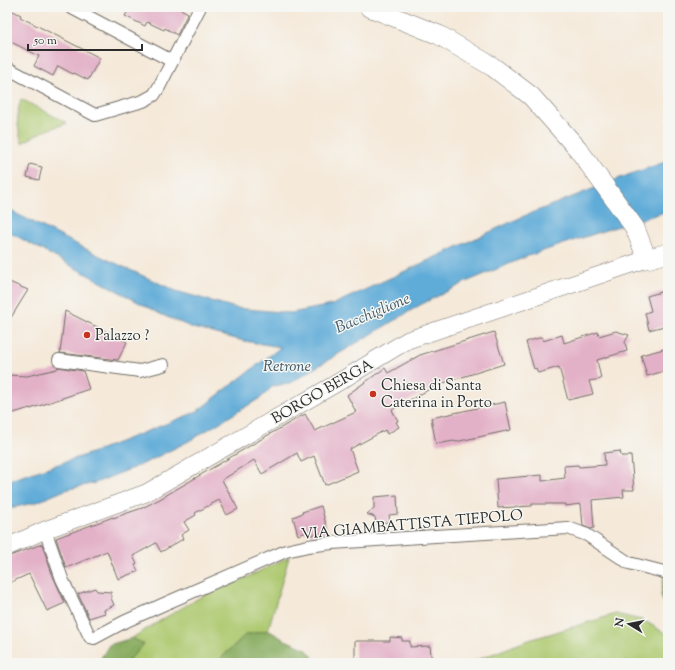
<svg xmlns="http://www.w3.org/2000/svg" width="675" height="670" font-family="'Sorts Mill Goudy',serif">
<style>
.green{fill:#adc970;stroke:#6c7a4e}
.forest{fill:#8aad62;stroke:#5a6c46}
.water{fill:#60acd8;stroke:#466c82}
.building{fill:#e3b1c7}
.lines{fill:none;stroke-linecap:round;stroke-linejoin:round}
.street-casing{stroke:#726e68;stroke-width:14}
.secondary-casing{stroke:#726e68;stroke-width:18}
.primary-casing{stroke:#726e68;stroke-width:20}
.street{stroke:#fff;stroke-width:12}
.secondary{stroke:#fff;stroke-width:17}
.primary{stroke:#fff;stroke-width:19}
.poi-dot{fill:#c8321e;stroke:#f6f6f2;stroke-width:1.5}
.labels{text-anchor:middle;stroke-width:3;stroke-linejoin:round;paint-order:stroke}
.poi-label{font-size:15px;fill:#2b2b2b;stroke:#f6f6f2;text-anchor:start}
.street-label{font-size:15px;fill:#2b2b2b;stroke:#f6f6f2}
.water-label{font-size:16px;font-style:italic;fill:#3e5868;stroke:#f6f6f2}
</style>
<rect width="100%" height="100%" fill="#f6f6f2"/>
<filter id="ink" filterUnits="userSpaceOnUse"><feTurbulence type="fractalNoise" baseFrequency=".025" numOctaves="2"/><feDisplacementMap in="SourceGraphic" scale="8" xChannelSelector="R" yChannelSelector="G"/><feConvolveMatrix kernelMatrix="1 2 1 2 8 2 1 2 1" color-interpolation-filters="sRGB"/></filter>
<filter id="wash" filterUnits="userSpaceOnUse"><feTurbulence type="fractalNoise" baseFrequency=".012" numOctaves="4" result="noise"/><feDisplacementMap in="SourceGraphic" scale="16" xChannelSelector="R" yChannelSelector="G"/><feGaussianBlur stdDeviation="0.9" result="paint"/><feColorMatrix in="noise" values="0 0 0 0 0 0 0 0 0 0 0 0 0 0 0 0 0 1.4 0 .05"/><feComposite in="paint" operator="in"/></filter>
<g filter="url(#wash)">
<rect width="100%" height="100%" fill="#f5e9d9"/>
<!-- green -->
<g class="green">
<path d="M21,99L67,123L44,131L22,143C17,126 16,115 21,99Z"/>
<path d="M289,557L268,630L245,635L216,663H127L130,659L143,645L132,638L168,616L204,595L235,583Z"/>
<path d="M616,614L645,621L668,635V662L469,663L526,641Z"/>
</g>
<!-- forest -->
<g class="forest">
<path d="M668,550V616L661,595Z"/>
<path d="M268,630L283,639L306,649L318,663H216L245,635Z"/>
<path d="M132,638L144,644L130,659L127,663H98L109,645Z"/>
</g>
<!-- water -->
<path class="water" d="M668,161V211L606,230L528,256L466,282L420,305L290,383L273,386L262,397L189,441L143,464L95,483L65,490L37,502L7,509V481L86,455L196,412L281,347L244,341L193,328L160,314L7,231V209L100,256L176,291L236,308L291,313L332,305L524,216L628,175Z"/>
<g id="blocks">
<!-- building -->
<g class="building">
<path d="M130,7H177L188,13L177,35L165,28L164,30L147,22L145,26L125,16Z"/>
<path d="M7,8L21,15L20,17L100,58L88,80L74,73L73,74L58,66L53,76L34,66L39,56L7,40Z"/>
<path d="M30,164L42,167L39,180L27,177Z"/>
<path d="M7,281L28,290L7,324Z"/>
<path d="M668,290V325L649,330L645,313L651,311L647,296Z"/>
<path d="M65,311L127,342L118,360L60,353Z"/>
<path d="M616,331L629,335L625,342L627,351L597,360L601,379L589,381L593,394L568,400L559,367L538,373L536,368L534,369L526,342L542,337L543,341L562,335L564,343L598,332L599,336Z"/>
<path d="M494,332L504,364L437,385L392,410L398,421L396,422L399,427L387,434L385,430L350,449L358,471L325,485L314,456L301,462L297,453L262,474L254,460L222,480L238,509L227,515L219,500L195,513L196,515L184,522L189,530L181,535L183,539L161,552L156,543L133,556L137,564L135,565L138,571L118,579L107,551L66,568L56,538L113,517V518L142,508L158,500L270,434L305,414L315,431L356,412L347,395L385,368L388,373L420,355Z"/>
<path d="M664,349L665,350L668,349V370L647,376L641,355Z"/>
<path d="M58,367L83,371L89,389L30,409V408L7,415V375L27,376L57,369Z"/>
<path d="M505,402L511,430L455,442L454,441L436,444L431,418Z"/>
<path d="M620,451L621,456H631L634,490H623L624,497L592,500L594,528L591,529L583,526L581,504L565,506V504H532V506L498,508L496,479L542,475V481L565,478L564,466L578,465L579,467L605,465L604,453Z"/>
<path d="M397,495L398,514L389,515L390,522L376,523L375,517L367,514L374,508V497Z"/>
<path d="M321,506L328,532L311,535L310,531L298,535L293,517L303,513L302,512Z"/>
<path d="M42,544L52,574L65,603L47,611L29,574L7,584V557Z"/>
<path d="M95,588L97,591L111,592V598L114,605L104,610L105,613L89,618L78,594Z"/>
<path d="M390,637L402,638V641H410V647L430,646L432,663H355V641H390Z"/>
</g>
</g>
</g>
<g filter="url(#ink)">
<use href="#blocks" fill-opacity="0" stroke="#726e68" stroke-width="1"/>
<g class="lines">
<!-- street casing -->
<g class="street-casing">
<g id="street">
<path d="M70,7L172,61"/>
<path d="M7,68L95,115L143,101L154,95L159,87L200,7"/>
<path d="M59,360L140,371L163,365"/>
<path d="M45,530L62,579L90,637L94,638L124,622L162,605L286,551L308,546L332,543L435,536L568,528L587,535L629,563L668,573"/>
</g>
</g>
<!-- secondary casing -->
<g class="secondary-casing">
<path id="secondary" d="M7,547L45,530L146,493L337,383L408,340L647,259"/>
</g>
<!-- primary casing -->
<g class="primary-casing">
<path id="primary" d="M369,7L439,35L493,67L531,96L578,149L635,228L647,259L668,253"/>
</g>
<!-- street -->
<use href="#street" class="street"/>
<!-- secondary -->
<use href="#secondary" class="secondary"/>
<!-- primary -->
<use href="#primary" class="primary"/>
</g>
</g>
<!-- markers -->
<g class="poi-dot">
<circle cx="87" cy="335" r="4"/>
<circle cx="373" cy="394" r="4"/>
</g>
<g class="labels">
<!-- poi labels -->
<g class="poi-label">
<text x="95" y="340">Palazzo ?</text>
<text x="381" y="390">Chiesa di Santa<tspan x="381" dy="17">Caterina in Porto</tspan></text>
</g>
<!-- street labels -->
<g class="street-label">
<text transform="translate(322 391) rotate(-30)" y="5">BORGO BERGA</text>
<text transform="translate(412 524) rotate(-5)" y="5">VIA GIAMBATTISTA TIEPOLO</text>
</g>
<!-- water labels -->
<g class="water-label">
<text transform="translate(372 312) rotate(-23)" y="6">Bacchiglione</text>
<text x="287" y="371">Retrone</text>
</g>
</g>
<!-- margin -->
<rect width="675" height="670" fill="none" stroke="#f6f6f2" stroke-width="24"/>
<!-- north arrow -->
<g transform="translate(629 624) rotate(280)" stroke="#f6f6f2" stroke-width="3" paint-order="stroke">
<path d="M0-3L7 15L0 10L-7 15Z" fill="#2b2b2b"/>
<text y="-6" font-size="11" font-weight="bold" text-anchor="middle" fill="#2b2b2b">N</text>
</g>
<!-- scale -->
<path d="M28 44v6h114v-6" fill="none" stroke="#2b2b2b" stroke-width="2"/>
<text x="34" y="44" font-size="12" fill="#2b2b2b" stroke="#f6f6f2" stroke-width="3" paint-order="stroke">50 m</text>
</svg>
